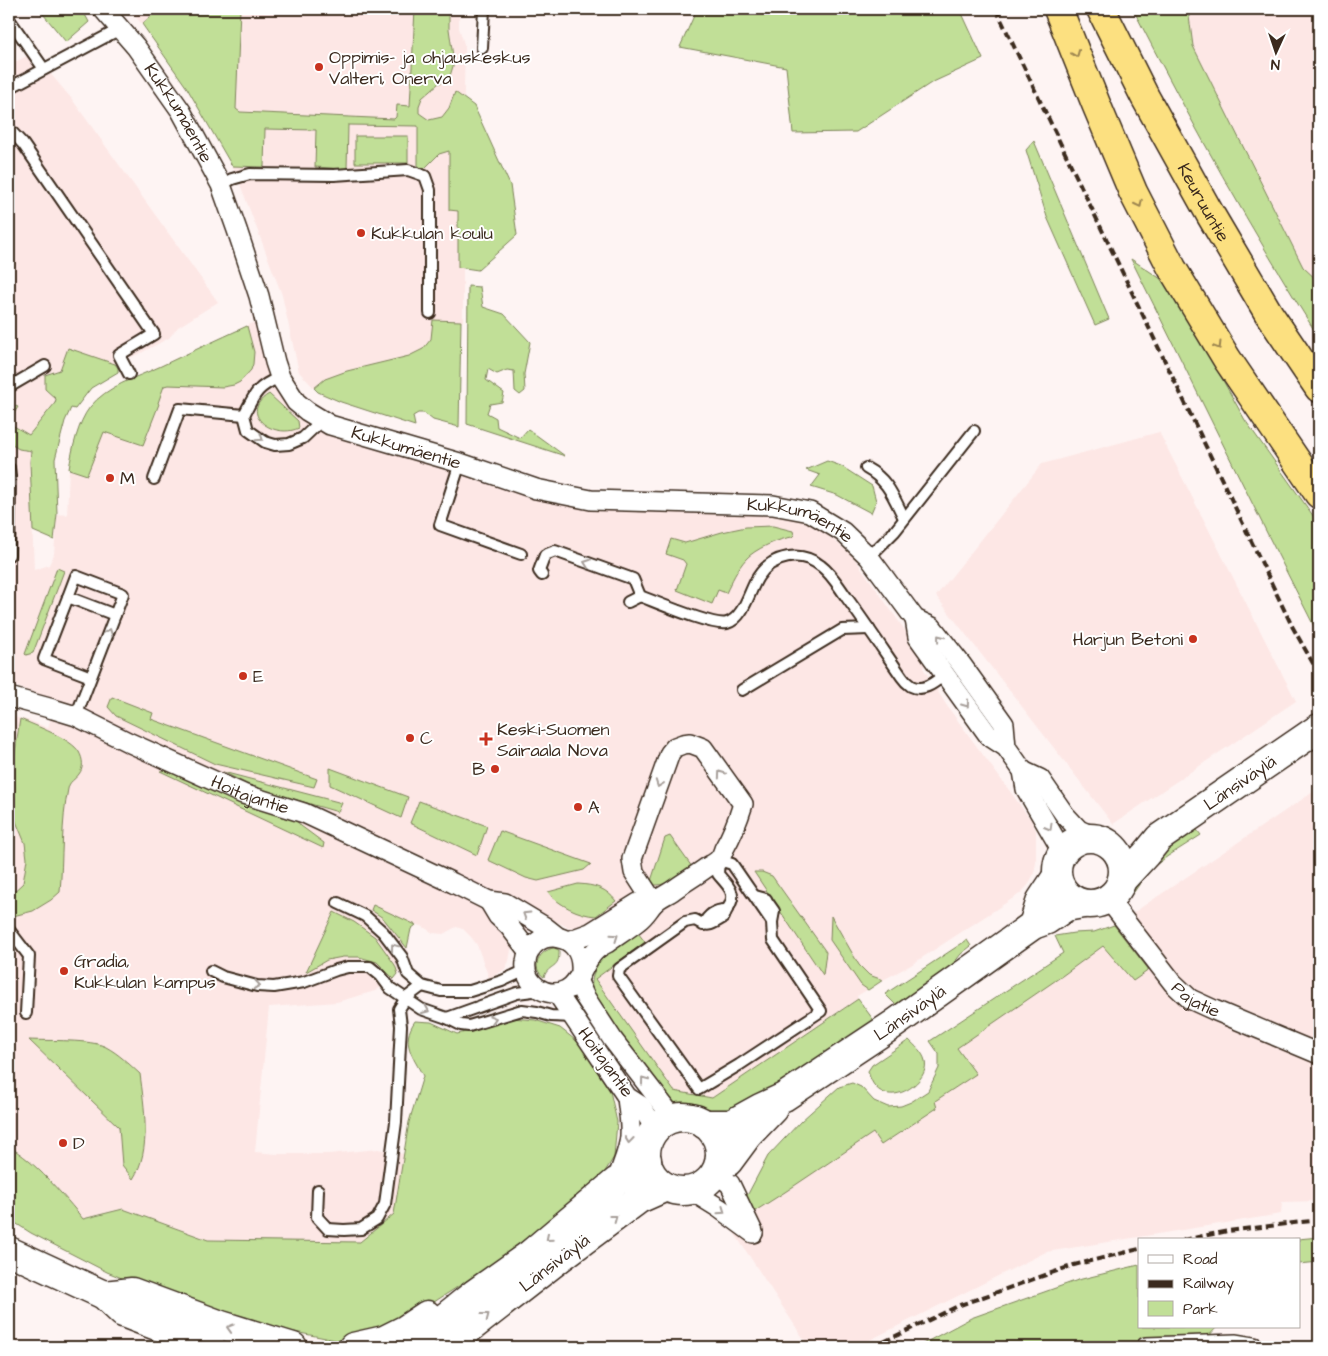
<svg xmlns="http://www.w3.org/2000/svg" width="1328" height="1356" font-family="'Architects Daughter',sans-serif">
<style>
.built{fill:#fde7e5}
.green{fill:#c1df97;stroke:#7e845a}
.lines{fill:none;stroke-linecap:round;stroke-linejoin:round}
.lane-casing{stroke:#3b2a1e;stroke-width:14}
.street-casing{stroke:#3b2a1e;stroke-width:22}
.secondary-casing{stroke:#3b2a1e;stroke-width:31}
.highway-casing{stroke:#3b2a1e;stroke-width:31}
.lane{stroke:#fff;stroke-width:10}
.street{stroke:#fff;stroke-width:19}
.secondary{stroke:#fff;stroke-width:28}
.highway{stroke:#fce080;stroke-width:28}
.rail{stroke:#3b2a1e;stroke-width:4;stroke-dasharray:8 4;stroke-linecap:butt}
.oneway{stroke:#9c854f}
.oneway2{stroke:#a79f9a}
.poi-dot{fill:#c8321e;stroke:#fff;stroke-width:2}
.labels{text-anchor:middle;stroke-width:4;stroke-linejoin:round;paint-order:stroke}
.poi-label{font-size:18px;fill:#3b2a1e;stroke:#fff;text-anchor:start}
.street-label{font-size:18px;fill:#3b2a1e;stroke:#fff}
</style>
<rect width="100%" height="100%" fill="#fef4f3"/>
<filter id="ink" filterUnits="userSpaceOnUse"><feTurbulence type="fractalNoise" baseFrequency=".02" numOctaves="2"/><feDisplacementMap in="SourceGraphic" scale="10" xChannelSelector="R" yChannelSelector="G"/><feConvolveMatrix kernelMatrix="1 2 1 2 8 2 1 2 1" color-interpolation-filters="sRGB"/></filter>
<g filter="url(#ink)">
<!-- built -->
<g class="built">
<path d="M128,9H459V28L465,47L463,126V321H461L460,363L318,392L299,372L282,295L235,171L187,88L142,24Z"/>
<path d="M1188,9H1319V282L1303,267L1193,46Z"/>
<path d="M33,53L71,98L218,302L178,327L169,338L139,354L115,364L68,349L55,403L29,436L31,451L30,462L34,570L49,565L54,554L57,514L67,515L69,469L72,449L80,427L89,408L104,393L129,380L255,322L266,361L280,395L303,419L311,425L428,464L457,472L476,480L548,502L570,506L774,514L803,521L824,532L853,556L925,659L926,664L923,668L947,706L1031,820L1036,830V863L1034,873L1029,884L1021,893L911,965L883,980L857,996L858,999L712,1098L683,1111L591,985L593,974L598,962L594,951L577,928L568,927L546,917L519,940L511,950L509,961L505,969L499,973L489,978L477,945L471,937L463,929L456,927L443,934L433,933L422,926L416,925L411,929L407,948L410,960L394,979L375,991L337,1002L269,1007L255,1152L277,1154H328L378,1149L404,1154L394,1214L360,1242L208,1240L123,1209L83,1219L9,1215V716L31,721L48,728L56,700L14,686H9V65Z"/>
<path d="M1159,432L1296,701L1113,824L936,596L1042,464Z"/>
<path d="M1319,788V1201L1282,1202L1281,1214L1046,1252L856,1347H809L725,1219L928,1091L950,1047L1087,942L1130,915Z"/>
</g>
<!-- green -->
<g class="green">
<path d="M39,9H82L89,22L66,42Z"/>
<path d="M159,9H240L236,109L240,112L394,119L396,117L397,105L410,106L415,9H449V29L454,63L450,76L445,82L439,83L422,98L419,106V113L429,120L442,117L449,108L455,92L474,106L510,185L517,235L478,270L458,267V211L449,210V151L439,154L423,170L418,169V126L348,125L347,169L315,167L316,130L265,129L264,167L232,166L187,88L142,24Z"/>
<path d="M697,9H960L983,59L931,83L856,132L793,133L786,67L680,47Z"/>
<path d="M1133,9H1188L1193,46L1303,267L1319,282V338C1252,231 1190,121 1133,9Z"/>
<rect x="355" y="136" width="53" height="27"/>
<path d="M1034,141L1109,319L1095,325L1047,217L1026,150Z"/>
<path d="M1131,259L1170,285L1245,420L1319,524V636L1271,541Z"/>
<path d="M468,286L480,287L483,307L504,314L530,342L524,374L525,391L520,395L515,391L514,371L507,370L497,374L488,369L486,380L504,393L502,402L490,404L487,413L496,418L497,427L520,438L528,429L565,456L467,424Z"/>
<path d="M433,320L461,321L459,427L433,420L424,413H418L413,416L415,426L341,402L318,392L314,388L325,379L347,371L409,356L423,349L431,339Z"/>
<path d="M247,326L254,352L253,364L251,370L240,382L234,385L223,387L168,385L164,386L158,403L159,404L143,445L104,432L87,475L69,469C72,450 78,422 90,407C107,386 135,378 159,367C188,353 217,340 247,326Z"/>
<path d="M68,348L115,364L118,368V372L91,388L75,409L71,408L65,421L55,459L57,514L54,540L33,531L30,462L31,451C28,450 23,450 19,449C4,443 9,416 9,403L18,407L11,418L14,421L12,425L29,435L55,403L56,399L45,389V375L60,370Z"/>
<path d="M269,394L298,421L299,428C273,440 237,413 269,394Z"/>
<path d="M827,461L841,466L872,486L876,501L871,513L837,495L811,487L820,475L806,470Z"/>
<path d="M773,526L793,531L794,535L792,537C778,539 755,549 746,559C737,569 732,581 726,593L718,590L712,604L677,590L686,564L683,560L666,554L671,539L685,543L722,532L746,527Z"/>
<path d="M57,568L64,571L33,653L26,655L25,654Z"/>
<path d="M112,697L153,713L151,719L317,779L314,787L215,764L116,716L108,707Z"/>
<path d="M20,719C34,725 72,739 79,752C83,759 84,768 79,774C75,780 69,781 68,789C61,822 63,858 60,892L51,900L33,911L9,917V896L23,883L27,859L25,843L15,819L12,794L13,765Z"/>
<path d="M330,768L408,797L401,818L330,785Z"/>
<path d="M168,770L294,818L301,826L324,843L323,848L160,771Z"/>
<path d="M223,772L342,803L338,812L255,788Z"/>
<path d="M419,801L487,826L477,855L410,823Z"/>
<path d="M1197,830L1201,835L1168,856L1149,870L1134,892L1130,894V889L1163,852Z"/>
<path d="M500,831L591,864L584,870L538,881L526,878L488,860Z"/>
<path d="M670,836L692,867C680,875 664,889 650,884L665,838Z"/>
<path d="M754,872H762L772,876L826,952L823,975Z"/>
<path d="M578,884C595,885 606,888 616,901L596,916C579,915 558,905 548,892Z"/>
<path d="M373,905L416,925L411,929L407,948L383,918L371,910Z"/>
<path d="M334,912L354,922L375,937L395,965L398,974L394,979L377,962L359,957H343L327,960L306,972Z"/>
<path d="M831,916L859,965L869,975L883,980L868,990L861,985L830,940Z"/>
<path d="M1114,925L1149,970L1133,981L1103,946L1062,976L957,1048L976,1074L935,1101L937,1108L881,1145L873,1133L785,1192L752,1213L744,1198L748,1194L768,1156L801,1121L839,1087L852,1083L861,1087L874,1101L888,1107L901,1106L911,1102L928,1091L939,1068V1054L930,1041L1063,953L1055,936L1074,933L1094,932Z"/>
<path d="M635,929L645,942L595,979L674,1091L712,1098L858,999L875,1022L780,1086L721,1115H701L683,1111L673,1107L592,997C588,960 610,950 635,929Z"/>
<path d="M967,940L971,946L961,954L953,964L930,984L897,1006L885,994Z"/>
<path d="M554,948L559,950C560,970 549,963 544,977C530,968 539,950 554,948Z"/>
<path d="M512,1018L535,1020L560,1028L579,1043L610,1091L617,1122L614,1157L598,1183L487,1268L420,1311L371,1335L341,1341L269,1327H242L107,1272L31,1233L9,1219V1147C33,1159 66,1198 83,1219L123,1209L208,1240L360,1242L394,1214L409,1122L423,1076C413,1056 400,1043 415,1021L431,1022L457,1034L475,1030Z"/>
<path d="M29,1040C48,1041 91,1039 106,1047C119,1054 129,1064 140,1074C144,1106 152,1150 133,1179L122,1165L119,1127Z"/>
<path d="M909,1040C915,1046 923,1052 925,1061C931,1084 879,1117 868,1071L872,1065Z"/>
<path d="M1319,1237V1262L1299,1264V1240H1287Z"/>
<path d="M1139,1265V1327H1217L1206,1339L1151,1340L1106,1347H917L971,1318L1078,1280Z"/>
</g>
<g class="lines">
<!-- lane casing -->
<g class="lane-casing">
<g id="lane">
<path d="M9,19L44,69"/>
<path d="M482,48L484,9"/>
<path d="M9,88L120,29"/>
<path d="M9,129L23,144L154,334L119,355L129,374"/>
<path d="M221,185L232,179L250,174L334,175L408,170L425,176L430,190V313"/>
<path d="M280,377C257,387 255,393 244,415L248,430L265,442L275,445L289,444L303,438L322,420"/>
<path d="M9,387L45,366"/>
<path d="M460,463L440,525L521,554"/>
<path d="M9,468L10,476L9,555"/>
<path d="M866,468C888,480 893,496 904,518"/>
<path d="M154,479L180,409L244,415"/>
<path d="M869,557L895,531L974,431"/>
<path d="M542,575L539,571L545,555L555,551L633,579L640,596C656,602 714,627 727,623C744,618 749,591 758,577C772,555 801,550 821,566C832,574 839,587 847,598C866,624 884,651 902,677C904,680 908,684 911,686C925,693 937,680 947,673"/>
<path d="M68,597L76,576L123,594L115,615"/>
<path d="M628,602L640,596"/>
<path d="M742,690L842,630L869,629"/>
<path d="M76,716L115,615L68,597L44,659L91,677"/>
<path d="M719,860L732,864L772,922L773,940L821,1011L739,1065L699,1089L618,976L619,969L685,922L695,920C708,928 711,925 724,917C726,908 729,909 731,902C736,891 724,882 718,874Z"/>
<path d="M755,896L766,899L767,901L774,911L772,922"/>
<path d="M338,903L365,916L383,932L402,957L408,974L422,986L441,991H470L502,981L526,970"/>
<path d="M703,925C708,915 714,910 725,910"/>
<path d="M9,930L29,956L26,1013"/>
<path d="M211,971L223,977L257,986L274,987L304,982L336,970L348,967H370L381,976L390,988L421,1009L447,1018L461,1025L469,1026L522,1010L537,1012L551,1016L574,1017"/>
<path d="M447,1018L517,993L541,990"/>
<path d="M318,1190L317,1217L328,1229L344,1230L361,1229L377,1219L385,1204L396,1122L401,1026L399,1009L406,998L422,986"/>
</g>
</g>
<!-- street casing -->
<g class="street-casing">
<g id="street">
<path id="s1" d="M103,9L136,47L181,111L221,185L237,230L259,296L275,362L280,377L296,402L307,411L330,425L460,463L536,489L591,500L773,505L810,512L843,532L869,557L915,619L932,627L961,664L1004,724L1006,747"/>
<path d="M915,619L918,637L989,736L1006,747L1023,771L1026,789L1058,844L1061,852"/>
<path id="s2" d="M9,697L53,709L76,716L128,742L243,794L304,813L453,883L489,901L505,903L545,927L559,938"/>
<path d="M1023,771L1040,779L1065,815L1079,830L1097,838"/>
<path id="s3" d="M1108,899L1173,983L1190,999L1214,1010L1319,1054"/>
<path d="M489,901L498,916L509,926L529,952"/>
<path d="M568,941L590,933L638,903H654"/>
<path d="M581,971C584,929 530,926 526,962C523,983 546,1000 566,990C581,983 583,962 595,951C598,948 603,945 607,943C618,935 628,929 638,921C645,916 648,910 653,904C658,898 666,895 672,891C683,883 695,876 706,868C710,865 716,863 719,859C721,857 723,852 724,849C732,835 738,820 743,804L703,748L690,743L683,744L675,747L670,753L632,859L634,872L654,903"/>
<path d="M577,980L585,997L613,1040L674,1119"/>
<path d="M557,993L627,1097L641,1106L656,1130"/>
<path d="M715,1172L730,1184L753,1232"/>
<path d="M617,1181C621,1166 629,1152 630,1136C631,1123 628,1109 627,1097"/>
<path d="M690,1190L719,1208L753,1233"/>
<path d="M1146,1347L1236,1344L1254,1347"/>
</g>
</g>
<!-- secondary casing -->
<g class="secondary-casing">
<g id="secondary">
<circle cx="1090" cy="871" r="33"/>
<path id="s4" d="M1122,880L1146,854L1159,838L1319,728"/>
<path d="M1033,925L1041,900L1057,876"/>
<circle cx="683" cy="1154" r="37"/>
<path id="s5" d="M704,1124H731L760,1108L784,1097L894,1024L1033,925L1047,920L1066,907L1083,904"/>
<path d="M719,1165L728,1162L748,1135L773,1109"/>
<path d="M9,1251L104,1295L123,1313L211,1347"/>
<path d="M104,1295L132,1292L221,1325L293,1347"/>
<path d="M353,1347L384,1340L406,1329L427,1315"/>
<path d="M410,1347L419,1338L474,1294L529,1255L617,1181L631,1175L647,1160"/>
<path id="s6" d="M449,1347L455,1340L560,1258L639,1199L666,1187"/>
</g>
</g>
<!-- highway casing -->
<g class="highway-casing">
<g id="highway">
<path d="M1058,9L1096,104L1133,192L1172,268L1227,359L1319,494"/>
<path id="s7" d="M1101,9L1145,97L1210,214L1269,314L1319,388"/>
</g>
</g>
<!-- lane -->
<use href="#lane" class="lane"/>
<!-- street -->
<use href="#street" class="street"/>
<!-- secondary -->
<use href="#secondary" class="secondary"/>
<!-- highway -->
<use href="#highway" class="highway"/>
<!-- rail -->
<g class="rail">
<path d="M996,9L1292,626L1319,674"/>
<path d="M1183,1240L1228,1231L1319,1220"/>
<path d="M873,1347L960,1305L1074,1265L1139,1249"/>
</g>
</g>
<!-- one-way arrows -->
<defs><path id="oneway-chevron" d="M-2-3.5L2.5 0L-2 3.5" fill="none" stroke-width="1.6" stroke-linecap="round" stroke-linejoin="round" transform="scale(1.25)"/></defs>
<g class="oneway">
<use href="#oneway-chevron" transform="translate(1076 54) rotate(68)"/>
<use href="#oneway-chevron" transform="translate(1139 204) rotate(63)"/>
<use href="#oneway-chevron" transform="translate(1218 346) rotate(59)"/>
</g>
<g class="oneway2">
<use href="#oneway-chevron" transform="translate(260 438) rotate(34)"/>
<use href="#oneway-chevron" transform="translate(587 563) rotate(-160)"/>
<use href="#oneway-chevron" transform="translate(109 632) rotate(-69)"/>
<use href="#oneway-chevron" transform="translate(940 638) rotate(-128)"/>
<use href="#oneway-chevron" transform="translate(966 704) rotate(54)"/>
<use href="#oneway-chevron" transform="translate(721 774) rotate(-125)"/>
<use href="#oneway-chevron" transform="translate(659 784) rotate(110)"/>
<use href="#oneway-chevron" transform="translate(1049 827) rotate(60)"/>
<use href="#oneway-chevron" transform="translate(526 915) rotate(-148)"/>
<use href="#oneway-chevron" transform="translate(615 937) rotate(-35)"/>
<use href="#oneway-chevron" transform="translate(394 947) rotate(-127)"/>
<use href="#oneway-chevron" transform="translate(257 985) rotate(9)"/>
<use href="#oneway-chevron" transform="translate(426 1010) rotate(23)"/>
<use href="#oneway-chevron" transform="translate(493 1019) rotate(-17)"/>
<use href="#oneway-chevron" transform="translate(644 1080) rotate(-127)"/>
<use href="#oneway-chevron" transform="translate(629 1140) rotate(96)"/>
<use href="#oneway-chevron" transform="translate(722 1211) rotate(35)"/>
<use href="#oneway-chevron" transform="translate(614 1218) rotate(-37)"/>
<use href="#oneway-chevron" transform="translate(549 1238) rotate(140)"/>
<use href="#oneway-chevron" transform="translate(486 1316) rotate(-38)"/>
<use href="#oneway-chevron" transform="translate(230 1328) rotate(-163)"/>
</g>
</g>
<!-- markers -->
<g class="poi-dot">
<circle cx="319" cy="67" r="5"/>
<circle cx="361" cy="233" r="5"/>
<circle cx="110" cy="478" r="5"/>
<circle cx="1193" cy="639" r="5"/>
<circle cx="243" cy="676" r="5"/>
<circle cx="410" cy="738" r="5"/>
<path d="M483.5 731.5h5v5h5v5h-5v5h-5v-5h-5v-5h5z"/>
<circle cx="495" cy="769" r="5"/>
<circle cx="578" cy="807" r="5"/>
<circle cx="64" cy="971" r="5"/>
<circle cx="63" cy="1143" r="5"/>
</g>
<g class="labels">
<!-- poi labels -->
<g class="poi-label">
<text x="329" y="63">Oppimis- ja ohjauskeskus<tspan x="329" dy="21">Valteri, Onerva</tspan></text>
<text x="371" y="239">Kukkulan koulu</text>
<text x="120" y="484">M</text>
<text x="1183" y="645" text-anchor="end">Harjun Betoni</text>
<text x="253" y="682">E</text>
<text x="497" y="735">Keski-Suomen<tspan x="497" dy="21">Sairaala Nova</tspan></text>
<text x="420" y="744">C</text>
<text x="485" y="775" text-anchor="end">B</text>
<text x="588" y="813">A</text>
<text x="74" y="967">Gradia,<tspan x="74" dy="21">Kukkulan kampus</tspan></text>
<text x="73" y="1149">D</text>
</g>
<!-- street labels -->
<g class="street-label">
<text dy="6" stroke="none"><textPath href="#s1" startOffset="129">Kukkumäentie</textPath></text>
<text dy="6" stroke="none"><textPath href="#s7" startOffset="219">Keuruuntie</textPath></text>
<text dy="6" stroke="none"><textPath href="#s1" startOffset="564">Kukkumäentie</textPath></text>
<text dy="6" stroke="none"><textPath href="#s1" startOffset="969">Kukkumäentie</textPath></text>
<text dy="6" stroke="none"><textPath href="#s4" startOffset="154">Länsiväylä</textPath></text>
<text dy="6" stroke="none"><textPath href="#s2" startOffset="261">Hoitajantie</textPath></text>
<text dy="6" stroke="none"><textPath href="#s3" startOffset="135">Pajatie</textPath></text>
<text dy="6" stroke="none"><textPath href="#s5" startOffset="238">Länsiväylä</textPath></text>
<text transform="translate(606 1062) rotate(54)" y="6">Hoitajantie</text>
<text dy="6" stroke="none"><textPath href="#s6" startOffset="135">Länsiväylä</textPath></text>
</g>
</g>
<!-- margin -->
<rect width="1328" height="1356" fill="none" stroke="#fff" stroke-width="30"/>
<rect x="15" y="15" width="1298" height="1326" fill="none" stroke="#3b2a1e" stroke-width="2" filter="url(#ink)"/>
<!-- legend -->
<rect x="1138" y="1238" width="162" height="90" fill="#ffffff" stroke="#b1aaa5"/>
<rect x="1148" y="1255" width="25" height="8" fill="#ffffff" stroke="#b1aaa5"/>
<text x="1183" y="1264" font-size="15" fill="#3b2a1e">Road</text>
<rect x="1148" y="1280" width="25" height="8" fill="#3b2a1e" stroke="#b1aaa5"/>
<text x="1183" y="1288" font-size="15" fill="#3b2a1e">Railway</text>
<rect x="1148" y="1301" width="25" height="15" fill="#c1df97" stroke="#b1aaa5"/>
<text x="1183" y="1314" font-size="15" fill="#3b2a1e">Park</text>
<!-- north arrow -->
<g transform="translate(1276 52) rotate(183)" stroke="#ffffff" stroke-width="4" paint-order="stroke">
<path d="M0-4L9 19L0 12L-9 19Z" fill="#3b2a1e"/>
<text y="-8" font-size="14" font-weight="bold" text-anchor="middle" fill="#3b2a1e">N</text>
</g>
</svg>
